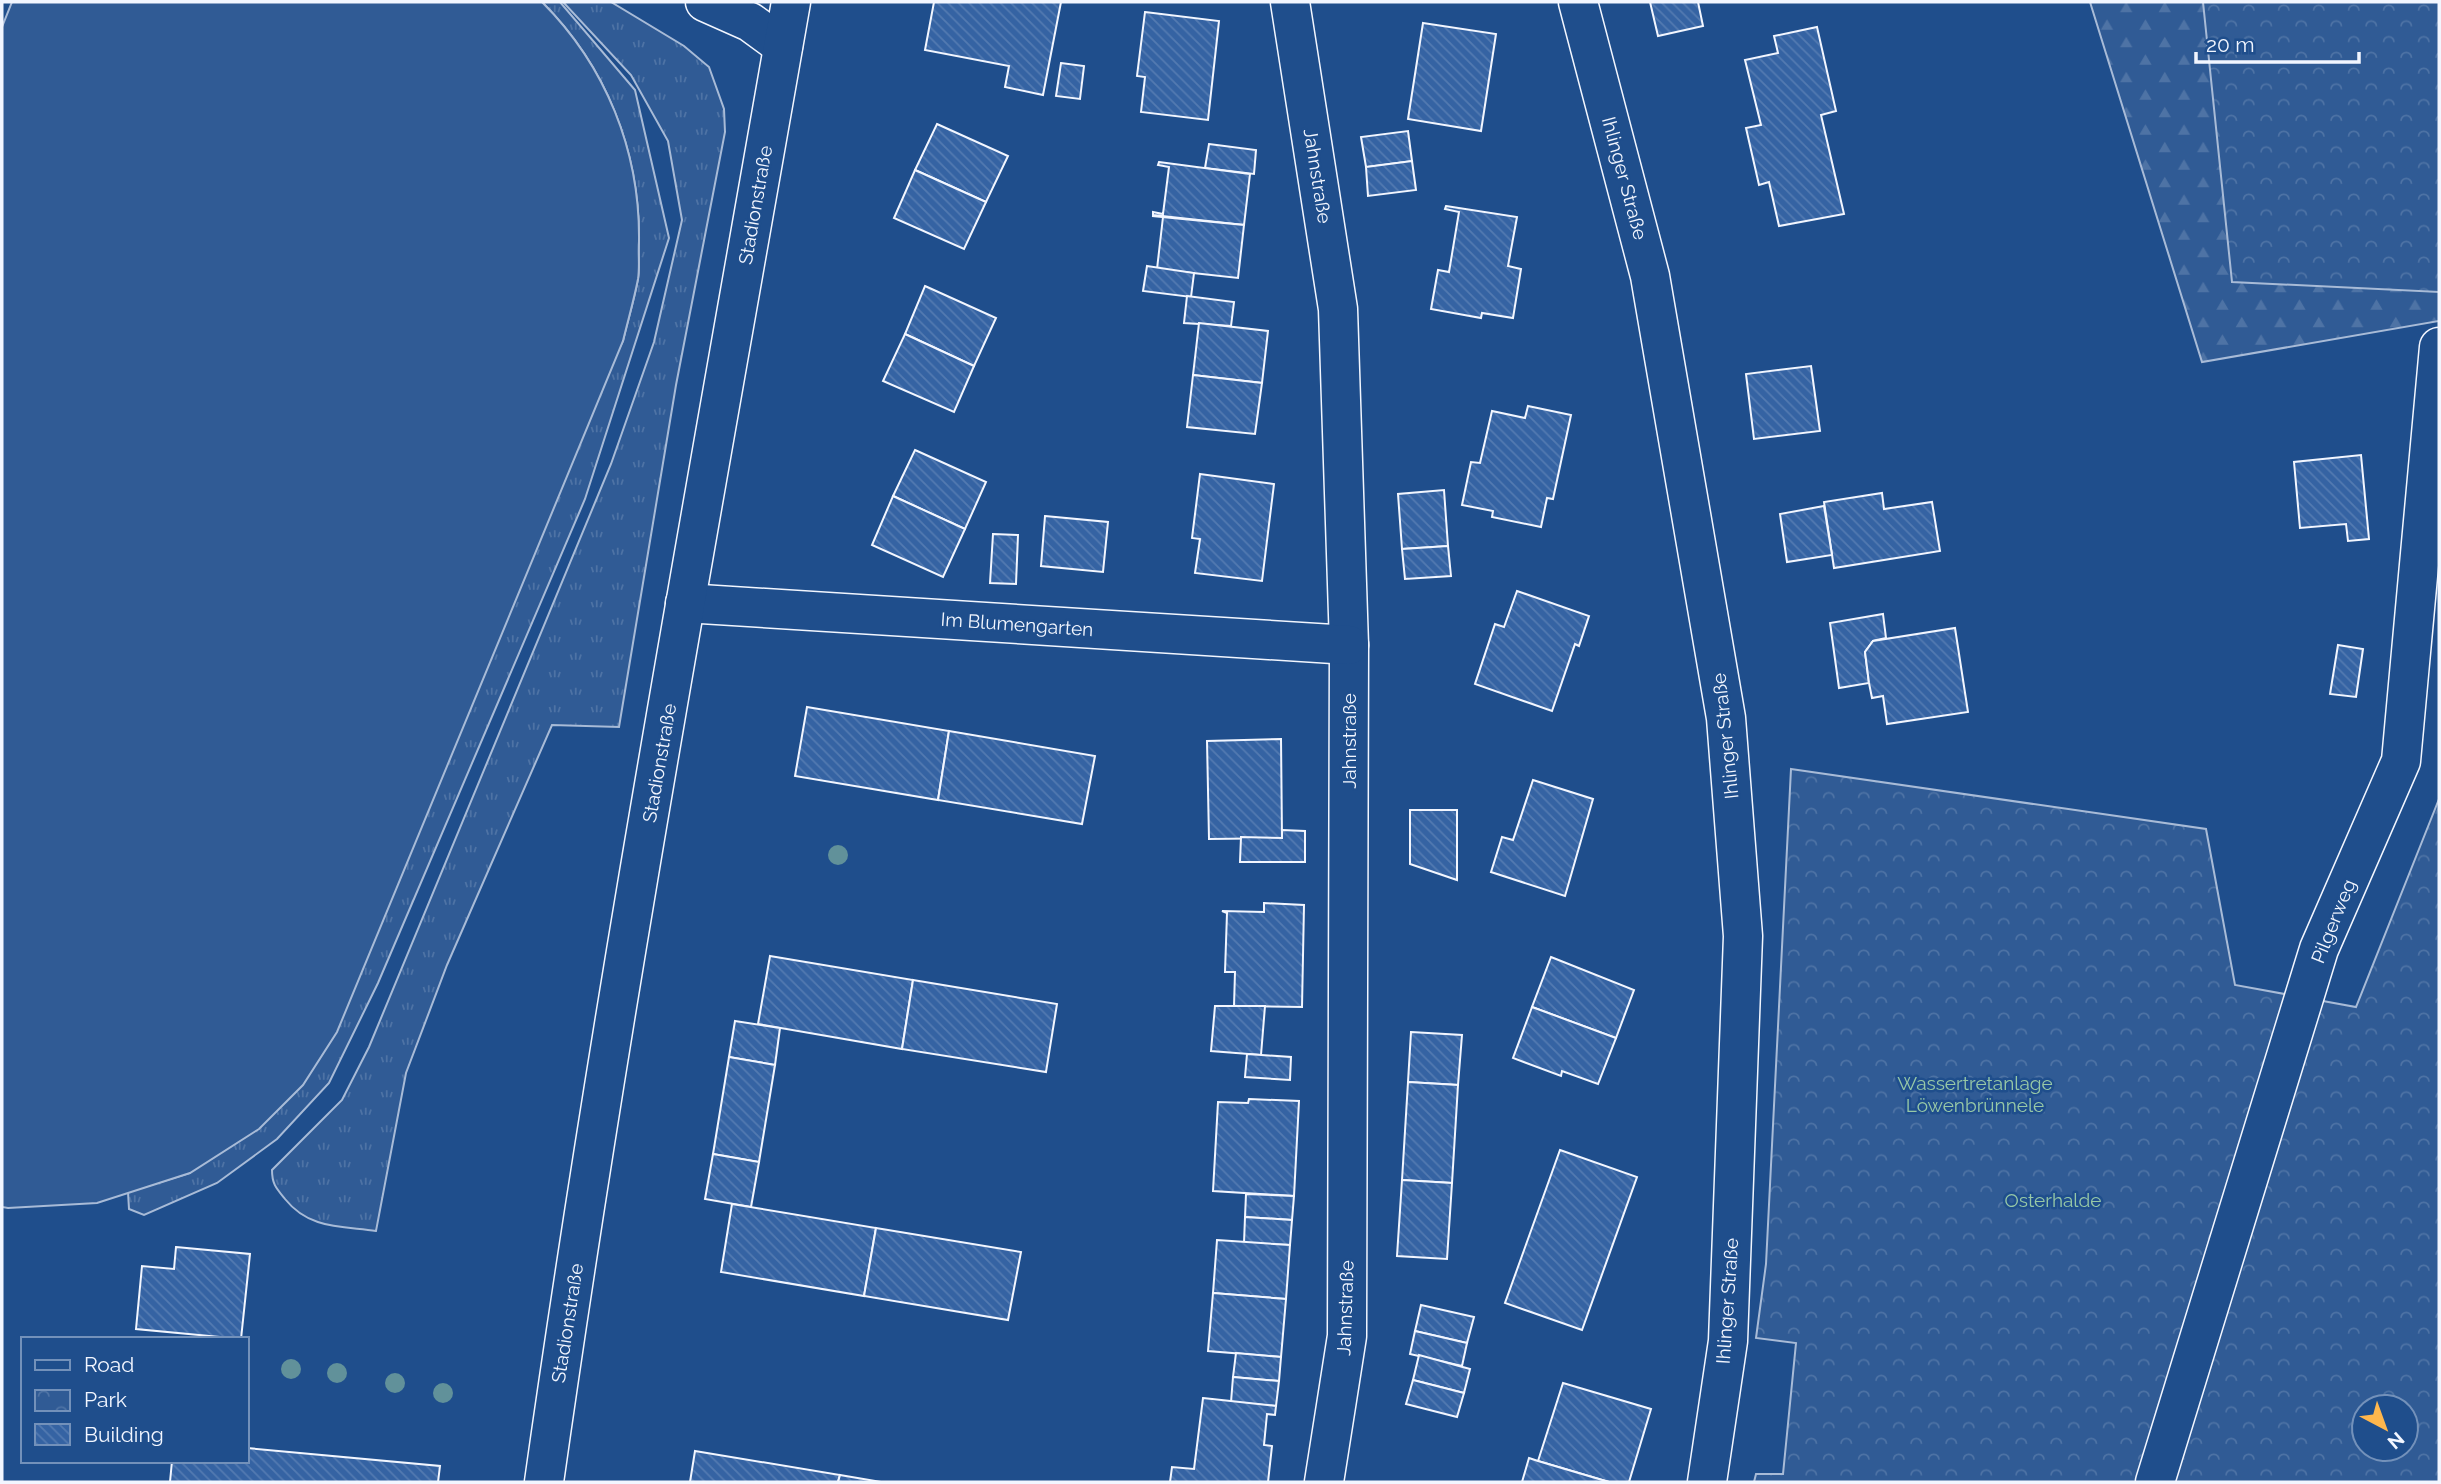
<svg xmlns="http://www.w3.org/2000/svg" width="2441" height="1484" font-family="Raleway,sans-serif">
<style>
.grass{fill:url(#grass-tufts);stroke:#a8bbd7;stroke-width:2}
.forest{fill:url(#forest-firs);stroke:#a8bbd7;stroke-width:2}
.park{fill:url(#park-crowns);stroke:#a8bbd7;stroke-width:2;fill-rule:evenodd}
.pitch{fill:#305b95;stroke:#a8bbd7;stroke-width:2}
.building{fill:url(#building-back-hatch);stroke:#f2f6ff;stroke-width:2}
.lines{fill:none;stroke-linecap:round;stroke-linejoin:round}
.minor-casing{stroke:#f2f6ff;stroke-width:41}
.minor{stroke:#1f4e8c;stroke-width:38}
.tree{fill:#61919a}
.labels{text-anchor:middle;stroke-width:5;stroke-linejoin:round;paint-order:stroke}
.street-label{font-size:19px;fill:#f2f6ff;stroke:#1f4e8c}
.park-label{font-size:19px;fill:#97c8a6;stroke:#1f4e8c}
</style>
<defs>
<pattern id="grass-tufts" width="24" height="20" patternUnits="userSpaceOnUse" patternTransform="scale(1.75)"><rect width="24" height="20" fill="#305b95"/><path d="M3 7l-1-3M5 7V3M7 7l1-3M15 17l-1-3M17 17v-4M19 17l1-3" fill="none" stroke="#4e73a5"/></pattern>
<pattern id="forest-firs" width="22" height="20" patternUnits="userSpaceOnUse" patternTransform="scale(1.75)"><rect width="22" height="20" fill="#305b95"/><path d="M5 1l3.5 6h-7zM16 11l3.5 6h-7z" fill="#4e73a5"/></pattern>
<pattern id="park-crowns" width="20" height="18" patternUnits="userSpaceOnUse" patternTransform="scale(1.75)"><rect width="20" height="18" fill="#305b95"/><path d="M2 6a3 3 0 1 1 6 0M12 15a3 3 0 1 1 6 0" fill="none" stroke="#4e73a5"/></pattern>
<pattern id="building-back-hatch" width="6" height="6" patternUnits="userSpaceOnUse" patternTransform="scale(1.75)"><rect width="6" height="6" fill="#3563a3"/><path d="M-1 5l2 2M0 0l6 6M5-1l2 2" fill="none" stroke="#537ab1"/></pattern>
</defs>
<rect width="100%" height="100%" fill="#1f4e8c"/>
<!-- grass -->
<g class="grass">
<path d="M542,2H560L635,90L669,238L585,499L378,983L329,1083L277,1139L217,1183L144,1215L129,1209L128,1192L190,1173L623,341C628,320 634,300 638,279C640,267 638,254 639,241C640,151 606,66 542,2Z"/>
<path d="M563,2H611L684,46L709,67L724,109L725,132L676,385L619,727L552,725L447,965L406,1073L376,1231C340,1226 309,1229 285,1199C276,1188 272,1184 272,1170L342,1100L369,1047L611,464L654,342L682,220L668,141L631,75Z"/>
</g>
<!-- forest -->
<path class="forest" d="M2090,2H2439V321L2202,362Z"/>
<!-- park -->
<g class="park">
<path d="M2203,2H2439V292L2232,282Z"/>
<path d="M1791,769L2206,829L2235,985L2356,1007L2439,799V1482H1754L1756,1474H1783L1796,1343L1756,1338L1766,1264ZM2364,1407H2406V1449H2364Z"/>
</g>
<!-- pitch -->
<path class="pitch" d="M12,2H542C606,66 640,151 639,241C638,254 640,267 638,279C634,300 628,320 623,341L337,1032L303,1085L259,1129L190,1173L97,1203L8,1208L2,1207V27Z"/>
<!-- building -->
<g class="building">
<path d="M934,2H1061L1043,95L1005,87L1009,66L925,50Z"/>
<path d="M1650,2H1698L1703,26L1658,36Z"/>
<path d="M1145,12L1219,21L1208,120L1141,112L1145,77L1137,76Z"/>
<path d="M1423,23L1496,34L1481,131L1408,119Z"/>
<path d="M1817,27L1836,111L1821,115L1844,214L1779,226L1769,182L1759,185L1746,128L1761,125L1745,60L1778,53L1774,36Z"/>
<path d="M1061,63L1084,66L1080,99L1056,96Z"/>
<path d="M937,124L1008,156L986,202L915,170Z"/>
<path d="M1408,131L1412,161L1366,167L1361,137Z"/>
<path d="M1209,144L1256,150L1254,174L1205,168Z"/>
<path d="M1412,161L1416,190L1368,196L1366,167Z"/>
<path d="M1159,162L1250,174L1244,225L1153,215V212L1163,214L1169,167L1158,165Z"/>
<path d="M915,170L986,202L964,249L894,218Z"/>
<path d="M1446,206L1517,217L1508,266L1521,269L1513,318L1482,313L1481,318L1431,309L1438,270L1449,272L1459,212L1445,209Z"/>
<path d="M1152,216L1244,225L1238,278L1157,269L1163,217Z"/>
<path d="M1147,266L1194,273L1191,297L1143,291Z"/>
<path d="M925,286L996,318L974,366L905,334Z"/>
<path d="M1187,296L1234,302L1231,326L1184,323Z"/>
<path d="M1199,323L1268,331L1262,383L1193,375Z"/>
<path d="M905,334L974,366L954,412L883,381Z"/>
<path d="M1811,366L1820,431L1754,439L1746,374Z"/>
<path d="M1193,375L1262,383L1255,434L1187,427Z"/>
<path d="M1528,406L1571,415L1553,499L1547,498L1541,527L1492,517L1493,511L1462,505L1471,462L1480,463L1492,411L1525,418Z"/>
<path d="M915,450L986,482L965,529L893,496Z"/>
<path d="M2361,455L2369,539L2348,541L2346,524L2300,528L2294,462Z"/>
<path d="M1200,474L1274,484L1262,581L1195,573L1200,539L1192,538Z"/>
<path d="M1444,490L1448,546L1402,549L1398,494Z"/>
<path d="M1882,493L1884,509L1932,502L1940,551L1834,568L1824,502Z"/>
<path d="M893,496L965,529L943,577L872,545Z"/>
<path d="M1824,506L1832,555L1787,562L1780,514Z"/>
<path d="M1045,516L1108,522L1103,572L1041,566Z"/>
<path d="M993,534L1018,535L1016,584L990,583Z"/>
<path d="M1448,546L1451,576L1405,579L1402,549Z"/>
<path d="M1517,591L1589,616L1579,646L1575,644L1552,711L1475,684L1495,624L1504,627Z"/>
<path d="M1883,614L1886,638L1873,641L1865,652L1869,683L1839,688L1830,623Z"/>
<path d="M1955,628L1968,712L1887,724L1883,696L1872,698L1869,683L1865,652L1873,641Z"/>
<path d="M2338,645L2363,649L2356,697L2330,694Z"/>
<path d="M807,707L949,731L938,800L795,776Z"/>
<path d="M949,731L1095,756L1082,824L938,800Z"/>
<path d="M1281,739L1282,838L1209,839L1207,741Z"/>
<path d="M1533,780L1593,799L1565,896L1491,872L1502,837L1513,840Z"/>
<path d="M1410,810H1457V880L1410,864Z"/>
<path d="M1282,830L1305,831V862H1240L1241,837L1282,838Z"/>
<path d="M1264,903L1304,905L1302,1007L1234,1006L1235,972H1225L1227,913L1222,911L1264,912Z"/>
<path d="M770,956L913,980L902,1049L758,1024Z"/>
<path d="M1551,957L1634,990L1616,1038L1532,1007Z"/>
<path d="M913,980L1057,1004L1046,1072L902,1049Z"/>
<path d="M1215,1006H1265L1261,1055L1211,1051Z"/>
<path d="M1532,1007L1616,1038L1598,1084L1562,1071L1561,1076L1513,1058Z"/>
<path d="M735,1021L780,1028L775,1065L729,1057Z"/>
<path d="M1411,1032L1462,1035L1458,1085L1408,1082Z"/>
<path d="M1247,1054L1291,1057L1290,1080L1245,1077Z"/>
<path d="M729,1057L775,1065L759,1162L713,1154Z"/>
<path d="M1408,1082L1458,1085L1452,1183L1402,1180Z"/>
<path d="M1249,1099L1299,1101L1294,1196L1213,1191L1218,1102L1248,1103Z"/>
<path d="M1560,1150L1637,1177L1582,1330L1505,1303Z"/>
<path d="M713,1154L759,1162L751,1207L705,1199Z"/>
<path d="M1402,1180L1452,1183L1447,1259L1397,1256Z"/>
<path d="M1246,1194L1294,1196L1292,1220L1245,1217Z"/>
<path d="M732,1204L876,1228L864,1296L721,1272Z"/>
<path d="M1245,1217L1292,1220L1290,1245L1244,1243Z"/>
<path d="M876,1228L1021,1252L1008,1320L864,1296Z"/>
<path d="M1217,1240L1290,1245L1286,1299L1213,1293Z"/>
<path d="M176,1247L250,1254L241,1339L136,1329L142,1266L174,1269Z"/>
<path d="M1213,1293L1286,1299L1281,1357L1208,1351Z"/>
<path d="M1421,1305L1474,1317L1467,1343L1415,1331Z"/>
<path d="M1415,1331L1467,1343L1462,1366L1410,1354Z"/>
<path d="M1236,1353L1281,1357L1279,1381L1233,1377Z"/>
<path d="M1419,1355L1470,1369L1464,1393L1413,1380Z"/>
<path d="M1233,1377L1279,1381L1276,1406L1231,1402Z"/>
<path d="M1413,1380L1464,1393L1457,1417L1406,1404Z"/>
<path d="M1563,1383L1651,1409L1629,1482H1609L1538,1461Z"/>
<path d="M1203,1398L1276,1406L1275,1415L1267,1414L1264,1445L1272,1446L1268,1482H1170L1172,1467L1194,1469Z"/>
<path d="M247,1448L440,1466L438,1482H170L172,1461H247Z"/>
<path d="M695,1451L840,1475L838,1482H690Z"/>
<path d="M1529,1458L1538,1461L1609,1482H1522Z"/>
<path d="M840,1475L881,1482H838Z"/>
</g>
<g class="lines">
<!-- minor casing -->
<g class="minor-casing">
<g id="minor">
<path d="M705,2L750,22L783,46"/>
<path d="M1290,2L1338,309L1349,645L1347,1336L1324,1482"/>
<path d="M1578,2L1650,276L1726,718L1743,936L1728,1341L1707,1482"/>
<path d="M685,603L1349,645"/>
<path d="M544,1482C614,987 705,494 791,2"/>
<path d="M2155,1482L2319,949L2401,761L2439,347"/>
</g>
</g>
<!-- minor -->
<use href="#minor" class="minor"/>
</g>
<!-- trees -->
<g class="tree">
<circle cx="838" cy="855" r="10"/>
<circle cx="291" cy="1369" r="10"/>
<circle cx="337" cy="1373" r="10"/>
<circle cx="395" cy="1383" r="10"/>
<circle cx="443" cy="1393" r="10"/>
</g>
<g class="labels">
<!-- street labels -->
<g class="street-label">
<text transform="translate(1318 176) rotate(81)" y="7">Jahnstraße</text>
<text transform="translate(1625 178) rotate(75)" y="7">Ihlinger Straße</text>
<text transform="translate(755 205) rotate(-80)" y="7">Stadionstraße</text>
<text transform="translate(1017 624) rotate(4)" y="7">Im Blumengarten</text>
<text transform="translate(1725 736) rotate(-96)" y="7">Ihlinger Straße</text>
<text transform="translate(1349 741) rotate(-90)" y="7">Jahnstraße</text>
<text transform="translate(659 763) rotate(-80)" y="7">Stadionstraße</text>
<text transform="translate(2333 921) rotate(-68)" y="7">Pilgerweg</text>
<text transform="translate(1727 1301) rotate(-86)" y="7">Ihlinger Straße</text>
<text transform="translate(1345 1308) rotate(-88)" y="7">Jahnstraße</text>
<text transform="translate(567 1323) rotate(-81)" y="7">Stadionstraße</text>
</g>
<!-- park labels -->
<g class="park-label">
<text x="1975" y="1090">Wassertretanlage<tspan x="1975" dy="22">Löwenbrünnele</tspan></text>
<text x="2053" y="1207">Osterhalde</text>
</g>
</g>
<!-- border -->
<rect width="2441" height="1484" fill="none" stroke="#f2f6ff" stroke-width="7"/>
<!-- legend -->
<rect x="21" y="1337" width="228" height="126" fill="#1f4e8c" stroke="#7391ba" stroke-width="2"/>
<rect x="35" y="1360" width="35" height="10" fill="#1f4e8c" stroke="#7391ba" stroke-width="2"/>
<text x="84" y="1372" font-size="21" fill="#f2f6ff">Road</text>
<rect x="35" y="1390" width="35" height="21" fill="url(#park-crowns)" stroke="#7391ba" stroke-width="2"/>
<text x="84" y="1407" font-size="21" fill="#f2f6ff">Park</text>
<rect x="35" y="1424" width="35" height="21" fill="url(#building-back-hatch)" stroke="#7391ba" stroke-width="2"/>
<text x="84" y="1442" font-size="21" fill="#f2f6ff">Building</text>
<!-- north arrow -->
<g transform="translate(2385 1428) rotate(139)"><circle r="33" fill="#1f4e8c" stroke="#7391ba" stroke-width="2"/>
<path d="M0-5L12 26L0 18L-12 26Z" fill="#ffb74d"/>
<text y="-10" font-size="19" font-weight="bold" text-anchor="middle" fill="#f2f6ff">N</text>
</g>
<!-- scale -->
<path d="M2196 52v10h163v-10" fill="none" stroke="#f2f6ff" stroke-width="3.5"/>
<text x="2206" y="52" font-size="21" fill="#f2f6ff" stroke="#1f4e8c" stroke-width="5" paint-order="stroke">20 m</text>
</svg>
